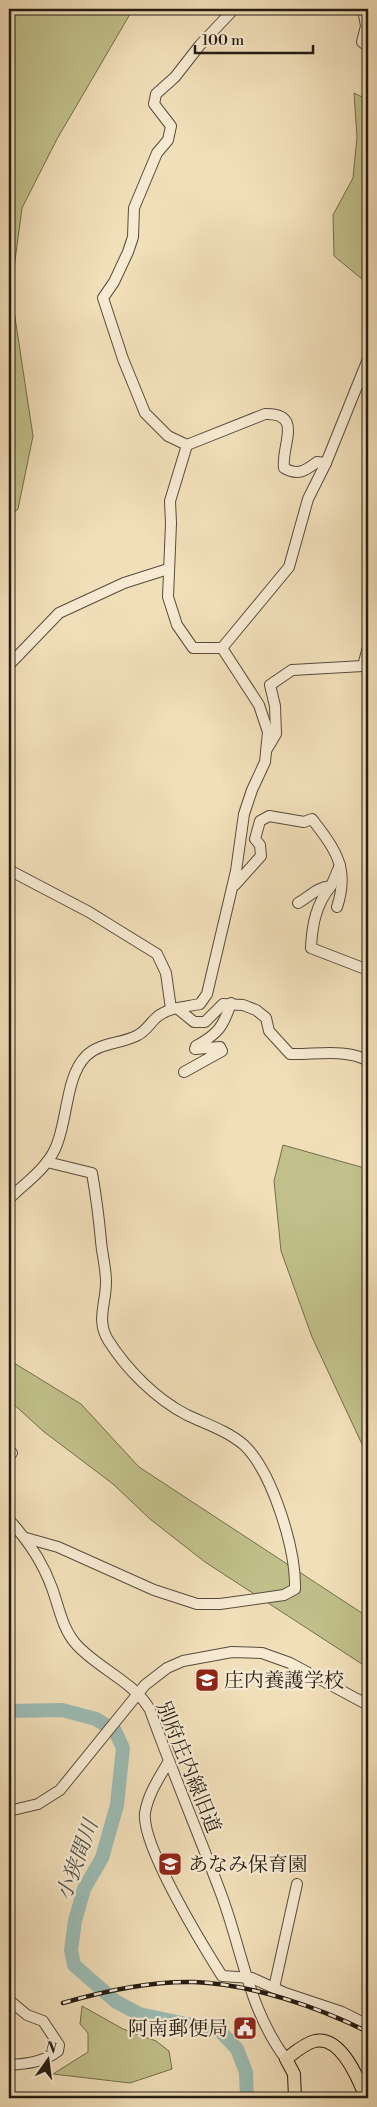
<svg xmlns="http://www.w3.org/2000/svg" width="377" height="2107" font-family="'Libre Bodoni','Noto Serif JP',serif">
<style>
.green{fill:#c1c08a;stroke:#726e4e}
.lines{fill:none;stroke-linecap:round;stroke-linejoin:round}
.river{stroke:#9bbcb4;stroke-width:14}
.minor-casing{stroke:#574c3c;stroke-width:12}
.major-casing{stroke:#241b13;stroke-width:14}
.minor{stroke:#f6ead2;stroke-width:10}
.major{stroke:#f1dfb9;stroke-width:12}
.rail-casing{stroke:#241b13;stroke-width:4.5}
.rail{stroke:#f6ead2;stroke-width:2.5;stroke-dasharray:8;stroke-linecap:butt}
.labels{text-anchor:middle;stroke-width:4.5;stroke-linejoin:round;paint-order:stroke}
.poi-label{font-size:20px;fill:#241b13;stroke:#f6ead2;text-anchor:start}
.street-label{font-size:20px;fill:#241b13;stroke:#f6ead2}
.water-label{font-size:21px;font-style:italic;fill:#4e534b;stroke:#f6ead2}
</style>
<rect width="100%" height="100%" fill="#f1dfb9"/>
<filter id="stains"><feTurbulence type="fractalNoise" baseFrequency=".004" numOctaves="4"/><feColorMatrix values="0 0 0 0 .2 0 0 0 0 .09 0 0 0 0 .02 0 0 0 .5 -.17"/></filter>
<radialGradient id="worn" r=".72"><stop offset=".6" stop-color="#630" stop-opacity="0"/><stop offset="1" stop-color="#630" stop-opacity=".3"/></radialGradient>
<!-- green -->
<g class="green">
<path d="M9,9H133L57,139L22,208L11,291L33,436L18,509L9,517Z"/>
<path d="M354,93L368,100V284L334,256L333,215L353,178L357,137Z"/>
<path d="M283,1145L368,1169V1457L312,1337L281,1251L274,1181Z"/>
<path d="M9,1360L81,1404L139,1467L368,1617V1668L205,1562L150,1519L113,1484L43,1431L9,1400Z"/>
<path d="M82,2006L123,2029L156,2041L169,2051L172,2069L130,2083L53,2074L88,2052V2033L80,2024Z"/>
</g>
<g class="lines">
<!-- river -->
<path class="river" d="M9,1711L62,1710L96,1719L115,1731L123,1748L117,1805L102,1858L84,1889L75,1921L71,1950L74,1965L115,2001L139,2014L220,2031L237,2049L246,2072L247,2098"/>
<!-- minor casing -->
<g class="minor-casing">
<g id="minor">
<path d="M234,9L200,45L175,77L156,94L154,104L171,126L168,140L157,153L134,208L133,237L128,252L114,282L103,298L123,359L145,413L168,436L187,445L265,414C304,413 281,445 284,468C298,476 305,471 317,462L326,463"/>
<path d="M363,9L366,26L362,42L368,47"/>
<path d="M187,445L170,501L171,523L168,597L177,625L193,648H222"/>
<path d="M222,648L289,567L308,499L326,463L368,359"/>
<path d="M9,665L59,613L124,583L168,569"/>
<path d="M267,749L276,734L275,706L270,685L292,670L363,666L368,647"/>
<path d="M9,870L89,912L157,954L166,973L171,1009"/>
<path d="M235,885L261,856L260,845L255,839L260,821L269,816L304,822L312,819C335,849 350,868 337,907"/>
<path d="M331,886C316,904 312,925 311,948L368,970"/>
<path d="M298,903C311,896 315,888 331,886L340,865"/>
<path d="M177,1008L194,1022H205L223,1004L243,1005L256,1010L266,1018L269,1031L290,1054C314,1055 347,1048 368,1061"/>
<path d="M184,1072L222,1051L220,1047L195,1049L196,1046C218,1034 223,1027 231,1003"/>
<path d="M9,1199C24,1184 46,1169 55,1149C68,1122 65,1077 86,1056C100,1042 122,1044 138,1035C146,1031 151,1022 157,1017C169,1007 186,1007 200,1004L207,994L236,871L244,814L252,790L265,762L268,732L259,705L222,648"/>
<path d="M9,1451L12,1453"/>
<path d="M9,1520C27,1539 43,1563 52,1588C59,1607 62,1628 76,1644C97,1668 135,1682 150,1710C172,1771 197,1830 220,1891C242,1948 248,2009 286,2059"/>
<path d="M26,1538L58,1547L154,1590L197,1604H220L284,1595L295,1589C296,1550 273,1473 244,1445C228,1431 206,1424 187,1415C156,1399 127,1370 108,1340C96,1320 106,1304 106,1282C106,1268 102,1254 101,1241C99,1218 96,1196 92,1173L47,1162"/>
<path d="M169,1761C159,1778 148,1794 145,1813C141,1845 203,1946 222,1976L252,1978L285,1993L342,2012L368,2025"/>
<path d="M9,1811L38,1804L60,1790L145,1685L167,1668L183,1661L232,1652L262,1653L290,1663L368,1705"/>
<path d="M274,1988L297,1884"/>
<path d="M9,2000L27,2015L43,2021L59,2045L58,2051C44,2062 26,2064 9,2065"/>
</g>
</g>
<!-- major casing -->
<g class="major-casing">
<path id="major" d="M295,2098L294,2074L286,2059C294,2053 305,2043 315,2041C341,2035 359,2080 366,2098"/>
</g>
<!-- minor -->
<use href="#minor" class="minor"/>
<!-- major -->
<use href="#major" class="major"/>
<!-- rail casing -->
<g class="rail-casing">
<path id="rail" d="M63,2003C104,1991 150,1981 194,1982C251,1984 318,2007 368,2032"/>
</g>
<!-- rail -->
<use href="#rail" class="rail"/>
</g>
<!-- icons -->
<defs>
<g id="school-square" transform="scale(1.25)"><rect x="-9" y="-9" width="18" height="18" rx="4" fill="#8f2418" stroke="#f6ead2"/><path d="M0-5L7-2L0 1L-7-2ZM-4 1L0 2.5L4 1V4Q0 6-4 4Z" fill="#fff"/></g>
<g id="civic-square" transform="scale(1.25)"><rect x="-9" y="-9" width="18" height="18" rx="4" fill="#8f2418" stroke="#f6ead2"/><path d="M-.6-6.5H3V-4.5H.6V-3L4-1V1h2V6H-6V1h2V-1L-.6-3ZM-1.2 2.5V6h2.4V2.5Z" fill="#fff"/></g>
</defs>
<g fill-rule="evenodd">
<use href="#school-square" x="207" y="1680"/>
<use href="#school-square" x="170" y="1864"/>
<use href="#civic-square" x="245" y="2028"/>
</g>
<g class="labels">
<!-- poi labels -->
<g class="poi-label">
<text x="224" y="1687">庄内養護学校</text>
<text x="188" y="1871">あなみ保育園</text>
<text x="228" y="2035" text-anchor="end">阿南郵便局</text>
</g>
<!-- street labels -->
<g class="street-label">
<text transform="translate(189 1767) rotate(68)" y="7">別府庄内線旧道</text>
</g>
<!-- water labels -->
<g class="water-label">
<text transform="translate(77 1860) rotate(-70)" y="7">小狭間川</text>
</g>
</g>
<!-- margin -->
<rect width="377" height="2107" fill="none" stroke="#f1dfb9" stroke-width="30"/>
<rect x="10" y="10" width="357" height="2087" fill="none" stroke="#241b13" stroke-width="2.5"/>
<rect x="15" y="15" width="347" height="2077" fill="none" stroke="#241b13"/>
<!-- north arrow -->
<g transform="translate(48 2060) rotate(14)" stroke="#f6ead2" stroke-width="4" paint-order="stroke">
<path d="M0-4L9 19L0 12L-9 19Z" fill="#241b13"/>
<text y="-8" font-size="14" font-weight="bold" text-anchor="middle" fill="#241b13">N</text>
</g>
<!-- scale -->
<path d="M195 45v8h118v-8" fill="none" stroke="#241b13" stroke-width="2.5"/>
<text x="202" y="45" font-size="15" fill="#241b13" stroke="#f6ead2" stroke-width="4" paint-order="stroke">100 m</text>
<rect width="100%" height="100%" filter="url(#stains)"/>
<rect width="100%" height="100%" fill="url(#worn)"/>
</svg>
